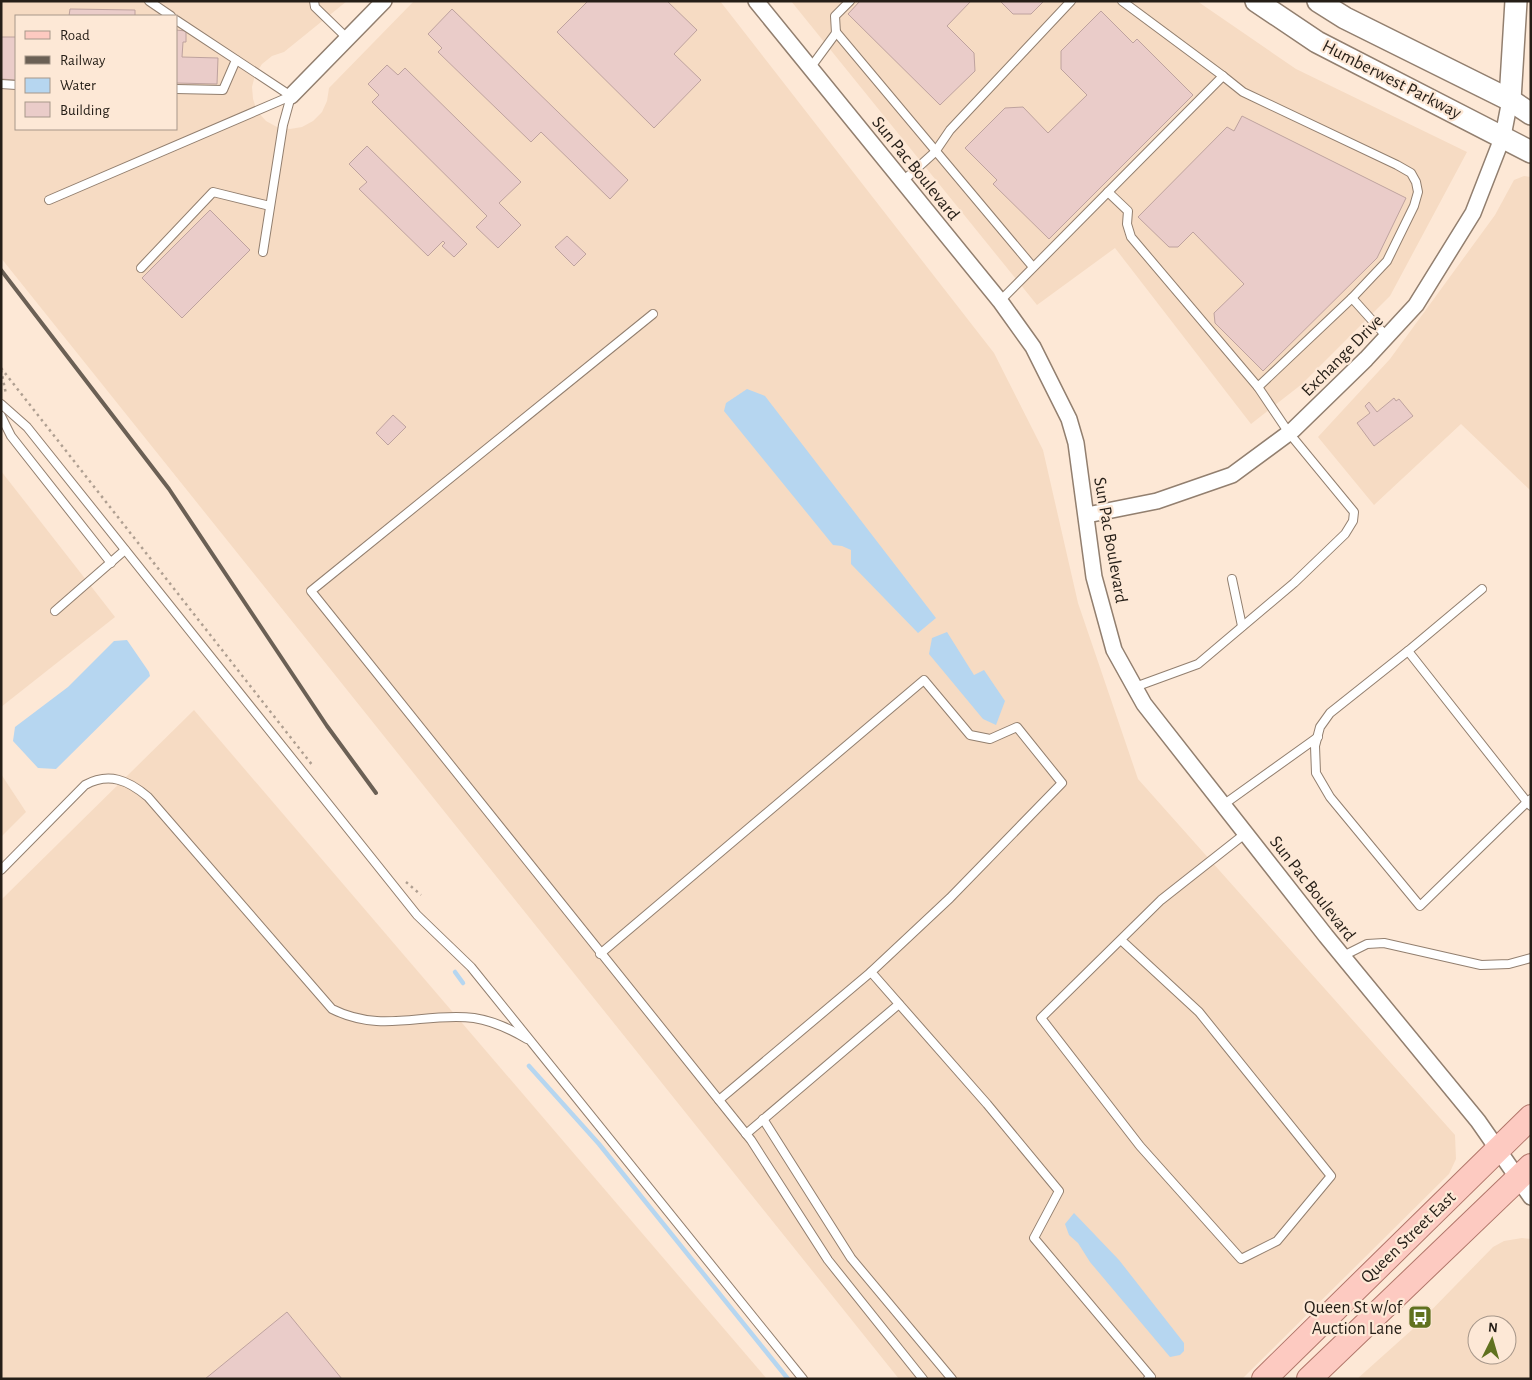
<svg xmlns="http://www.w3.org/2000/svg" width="1532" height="1380" font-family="'Alegreya Sans',sans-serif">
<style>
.built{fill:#f6dbc3;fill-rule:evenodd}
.water{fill:#b6d6f0}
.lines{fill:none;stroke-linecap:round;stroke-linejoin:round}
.stream{stroke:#b6d6f0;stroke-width:4.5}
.building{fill:#eaccc9;stroke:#bea29e}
.lane-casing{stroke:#927f6f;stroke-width:10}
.street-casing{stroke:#927f6f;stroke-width:18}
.secondary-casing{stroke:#927f6f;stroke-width:24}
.primary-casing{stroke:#b1766a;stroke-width:26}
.path{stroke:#af9f91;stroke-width:2.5;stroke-dasharray:2.5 4;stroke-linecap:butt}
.lane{stroke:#fff;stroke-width:8}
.street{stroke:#fff;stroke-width:15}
.secondary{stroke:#fff;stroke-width:21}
.primary{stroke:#fdcac1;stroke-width:24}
.rail{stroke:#6b6055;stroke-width:4}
.labels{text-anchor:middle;stroke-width:4.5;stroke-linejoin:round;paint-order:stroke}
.street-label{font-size:18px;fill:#251e17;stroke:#fde8d6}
.poi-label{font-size:18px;fill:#251e17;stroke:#fde8d6;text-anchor:end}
</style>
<rect width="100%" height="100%" fill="#fde8d6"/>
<!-- built -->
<g class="built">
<path d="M1,1H347L284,52L272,56L262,64L255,75L252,87L253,99L257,111L266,121L277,127L290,129L302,127L313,121L322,112L327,101L329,88L414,1H720L994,353L1043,450L1078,603L1138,779L1455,1135L1456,1159L1449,1174L1242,1379H899L1,258ZM16,16H176V129H16Z"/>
<path d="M791,1H1197L1296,69L1467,152L1390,296L1302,384L1251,424L1115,248L1037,305Z"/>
<path d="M1524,176L1531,177V491L1461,424L1374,505L1318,437L1390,359L1495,215L1514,180Z"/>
<path d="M1,471L115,617L1,707Z"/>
<path d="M194,710L767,1379H1V900Z"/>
<path d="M1,774L26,812L1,837Z"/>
<path d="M1522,1238L1531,1239V1379H1357L1414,1328L1493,1247L1504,1241ZM1477,1325H1507V1355H1477Z"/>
</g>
<!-- water -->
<g class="water">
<path d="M747,389L765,396L936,618L918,633L851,564V550L842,546L833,545L724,411L726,403Z"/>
<path d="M947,632L974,675L984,670L1005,701L996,725L983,719L929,654L932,638Z"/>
<path d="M127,640L149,672L150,676L56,769L38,768L13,741L15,727L68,687L114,641Z"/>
<path d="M1074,1213L1119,1260L1184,1343V1351L1180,1355L1170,1357L1090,1262L1078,1243L1069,1235L1065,1224Z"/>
</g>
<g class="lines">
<!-- stream -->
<g class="stream">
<path d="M455,972L463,983"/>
<path d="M529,1066L599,1144L788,1379"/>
</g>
</g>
<!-- building -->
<g class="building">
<path d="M588,1H667L697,30L674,54L701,80L654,128L557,32Z"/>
<path d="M860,1H971L947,26L974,53L975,71L940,105L848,14Z"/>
<path d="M1000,1H1044L1031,14H1013Z"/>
<path d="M70,9L135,10V16H69Z"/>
<path d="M452,9L628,180L610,199L541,132L531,142L438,52L442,48L428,34Z"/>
<path d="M1101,11L1133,43L1137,39L1193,95L1049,239L993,184L997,180L965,148L1005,108L1023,107L1048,133L1087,95L1061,69V51Z"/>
<path d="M176,30L186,31V42H183L182,57L218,58L217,84L176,83Z"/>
<path d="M1,37H16V80L1,79Z"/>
<path d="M387,65L398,75L405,68L521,182L499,203L521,225L498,248L476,227L487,216L372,102L379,95L368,84Z"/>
<path d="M1242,116L1406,198L1377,258L1263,371L1215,323L1214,313L1244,284L1193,232L1178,247H1169L1138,217L1227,127L1234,131Z"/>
<path d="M367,146L467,244L454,257L442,246L445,243L443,241L428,256L359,189L367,182L349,164Z"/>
<path d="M210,210L250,250L182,318L142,278Z"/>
<path d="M567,236L586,254L574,266L555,247Z"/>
<path d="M1394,398L1396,401L1399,399L1413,416L1374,446L1357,423L1370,413L1365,406L1369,402L1377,412Z"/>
<path d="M393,415L406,427L388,445L376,433Z"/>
<path d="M287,1312L342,1379H205Z"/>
</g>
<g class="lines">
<!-- lane casing -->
<g class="lane-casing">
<g id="lane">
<path d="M149,1L171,16"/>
<path d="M314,1L315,7L347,38"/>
<path d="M1122,1L1223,76"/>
<path d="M176,20L291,96"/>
<path d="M836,32L1033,267"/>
<path d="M811,67L836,33L835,16L850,1"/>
<path d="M1,84L16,85"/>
<path d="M176,89L223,90L236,60"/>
<path d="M903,181L935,152L950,130L1071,1"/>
<path d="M1108,192L1128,211L1127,224L1131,237L1258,387"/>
<path d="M49,200L291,96"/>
<path d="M263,252L283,125L291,96"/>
<path d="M141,268L213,192L270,206"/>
<path d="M1352,298L1387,337"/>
<path d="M1000,301L1223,76L1243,92L1397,165L1411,173L1416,182L1418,192L1414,206L1387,261L1352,298L1258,387L1289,433L1354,512L1353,521L1345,534L1294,583L1198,664L1135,687"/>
<path d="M653,314L311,591L751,1140L828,1260L923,1379"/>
<path d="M1,404L27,427L417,915L471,967L803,1379"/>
<path d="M1,416L11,436L111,563"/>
<path d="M1232,579L1242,626"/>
<path d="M55,611L125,550"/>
<path d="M1408,651L1482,589"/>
<path d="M1531,799L1527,802L1420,906L1330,797L1316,773L1315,746L1320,727L1330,713L1408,651L1527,802L1531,806"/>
<path d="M1223,805L1318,737"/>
<path d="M1,870L85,785C109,772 128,780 148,797L332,1009C382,1034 423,1012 474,1018C494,1021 510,1029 527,1039"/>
<path d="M1121,940L1199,1012L1331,1176L1277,1241L1241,1259L1140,1146L1041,1018L1161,900L1246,833"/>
<path d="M600,954L924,680L970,735L990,739L1017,727L1062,783L950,898L871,972L987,1104L1059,1191L1034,1238L1151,1377L1148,1379"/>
<path d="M1343,956L1367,944L1384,943L1481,965L1509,964L1531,958"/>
<path d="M719,1100L871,972"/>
<path d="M763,1119L851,1258L952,1379"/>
<path d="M746,1134L899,1004"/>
</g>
</g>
<!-- street casing -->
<g class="street-casing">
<g id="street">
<path d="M756,1L1000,301L1033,347L1069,419L1076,443L1094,577L1114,650L1144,704L1326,936L1478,1121L1531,1197"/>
<path d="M291,96L384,1"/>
<path d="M1087,515L1157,501L1232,475L1293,430L1366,359L1416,305L1473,213L1503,136L1510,100"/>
</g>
</g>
<!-- secondary casing -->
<g class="secondary-casing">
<g id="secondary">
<path d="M1256,1L1317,42L1531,152"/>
<path d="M1318,1L1345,18L1510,100L1531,114"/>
<path d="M1510,100L1516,1"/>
</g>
</g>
<!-- primary casing -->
<g class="primary-casing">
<g id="primary">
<path d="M1264,1379L1531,1117"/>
<path d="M1309,1379L1531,1166"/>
</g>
</g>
<!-- path -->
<g class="path">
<path d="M1,368L313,766"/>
<path d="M1,370L6,394"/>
<path d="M406,882L421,895"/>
</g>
<!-- lane -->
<use href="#lane" class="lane"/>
<!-- street -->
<use href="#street" class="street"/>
<!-- secondary -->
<use href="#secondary" class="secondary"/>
<!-- primary -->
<use href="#primary" class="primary"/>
<!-- rail -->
<path class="rail" d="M1,270L169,489L327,726L376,793"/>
</g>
<!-- icons -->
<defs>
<g id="bus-square" transform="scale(1.25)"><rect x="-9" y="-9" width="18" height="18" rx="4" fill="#60711e" stroke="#fde8d6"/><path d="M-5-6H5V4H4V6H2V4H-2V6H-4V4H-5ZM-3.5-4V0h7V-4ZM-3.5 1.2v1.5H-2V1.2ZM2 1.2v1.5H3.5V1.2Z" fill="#fff"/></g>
</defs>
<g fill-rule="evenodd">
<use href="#bus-square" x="1420" y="1317"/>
</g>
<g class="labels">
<!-- street labels -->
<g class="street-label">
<text transform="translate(1392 79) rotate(27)" y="6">Humberwest Parkway</text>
<text transform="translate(916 168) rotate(51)" y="6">Sun Pac Boulevard</text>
<text transform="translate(1342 355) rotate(-45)" y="6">Exchange Drive</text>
<text transform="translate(1111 540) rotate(80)" y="6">Sun Pac Boulevard</text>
<text transform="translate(1313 888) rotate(52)" y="6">Sun Pac Boulevard</text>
<text transform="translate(1408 1237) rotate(-44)" y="6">Queen Street East</text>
</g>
<!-- poi labels -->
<g class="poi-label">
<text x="1402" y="1313">Queen St w/of<tspan x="1402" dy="21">Auction Lane</tspan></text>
</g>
</g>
<!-- border -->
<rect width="1532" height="1380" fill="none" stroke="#251e17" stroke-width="5"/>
<!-- legend -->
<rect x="15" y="15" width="162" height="115" fill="#fde8d6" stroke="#a7978a"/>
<rect x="25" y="31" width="25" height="8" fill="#fdcac1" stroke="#a7978a"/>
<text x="60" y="40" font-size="15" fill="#251e17">Road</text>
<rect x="25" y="56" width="25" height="8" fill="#6b6055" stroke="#a7978a"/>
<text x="60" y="65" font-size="15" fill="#251e17">Railway</text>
<rect x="25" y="78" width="25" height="15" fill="#b6d6f0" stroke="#a7978a"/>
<text x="60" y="90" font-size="15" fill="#251e17">Water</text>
<rect x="25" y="102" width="25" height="15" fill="#eaccc9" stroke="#a7978a"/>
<text x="60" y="115" font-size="15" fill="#251e17">Building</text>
<!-- north arrow -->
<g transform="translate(1492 1340) rotate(5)"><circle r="24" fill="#fde8d6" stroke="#a7978a"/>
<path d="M0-4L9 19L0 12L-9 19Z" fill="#60711e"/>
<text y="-8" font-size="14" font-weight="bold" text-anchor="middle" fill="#251e17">N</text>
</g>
</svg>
